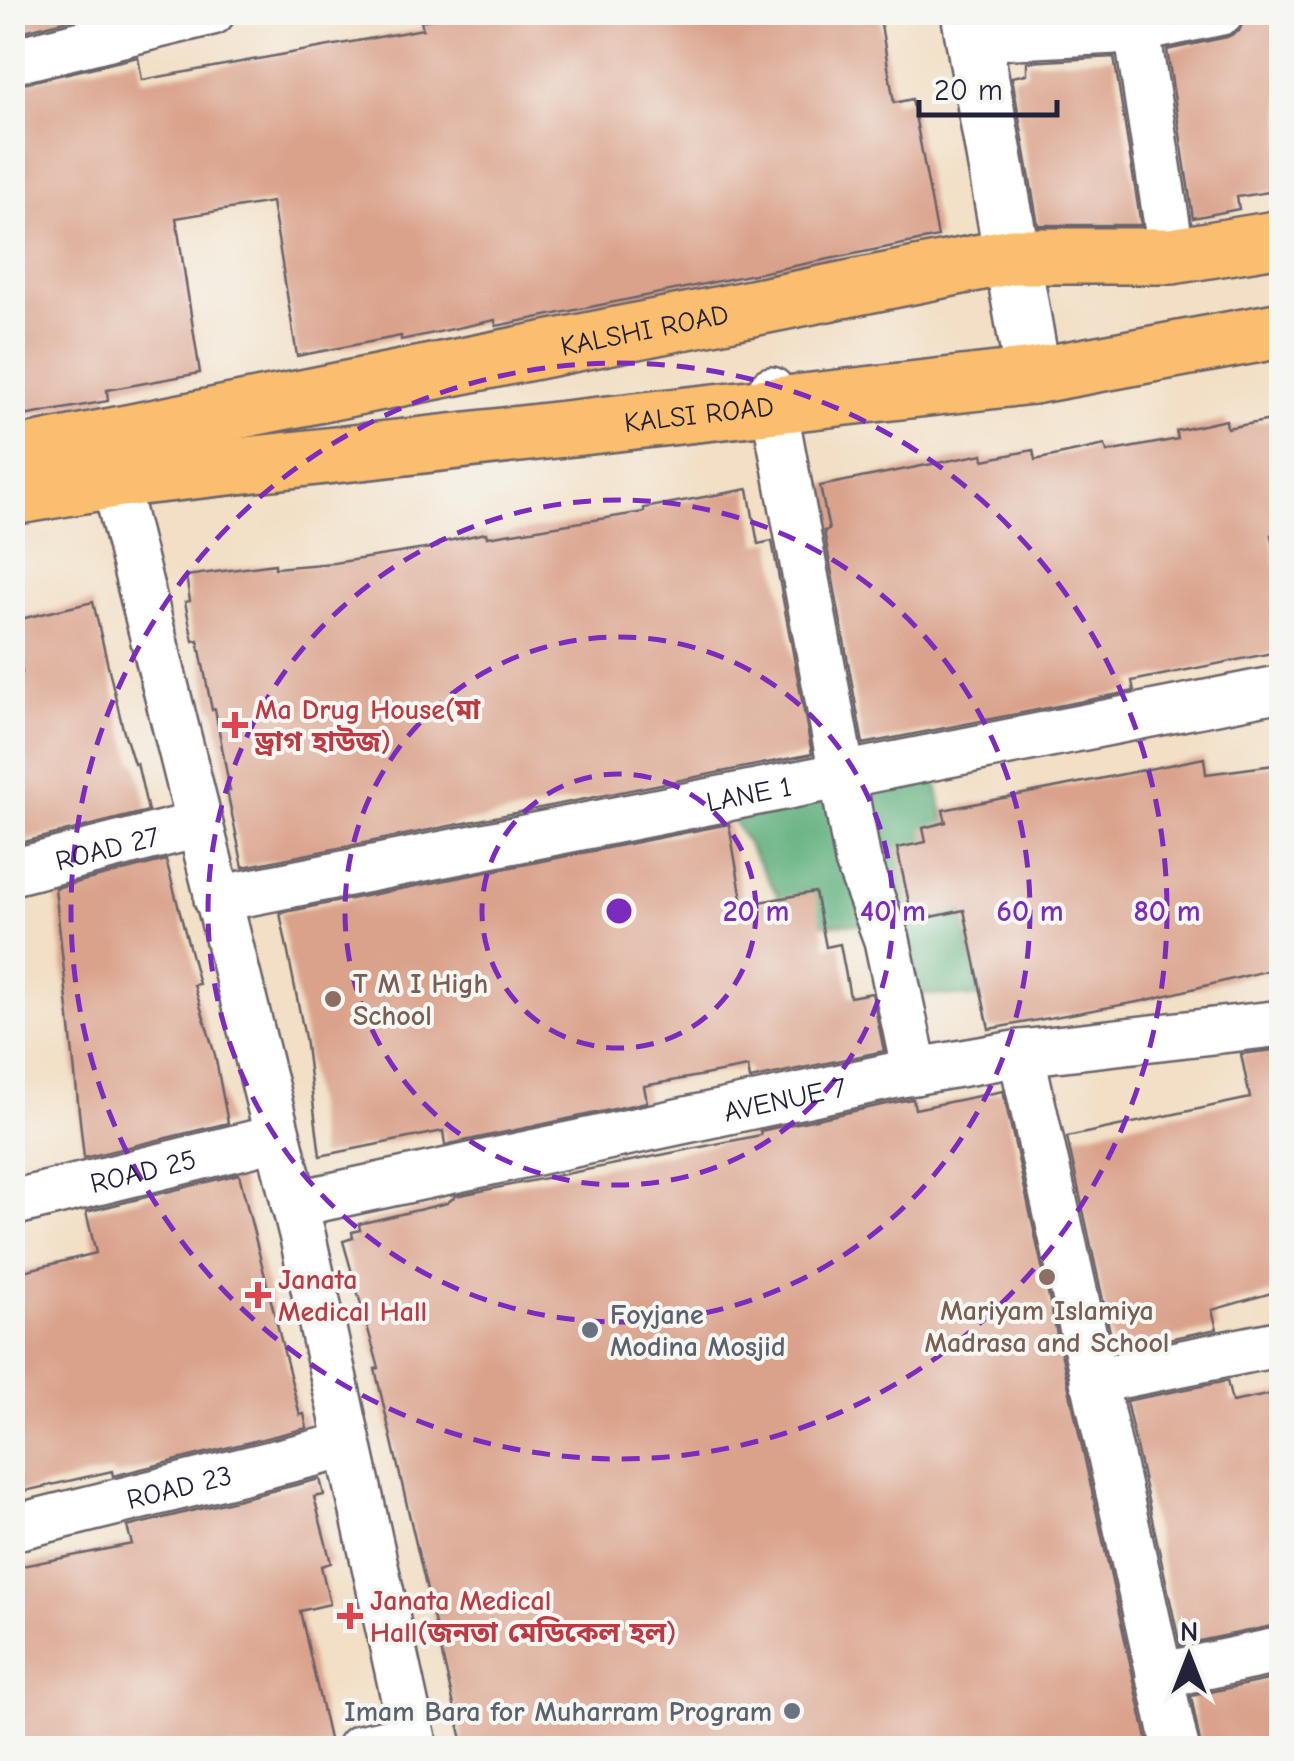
<svg xmlns="http://www.w3.org/2000/svg" width="1294" height="1761" font-family="'Comic Neue','Noto Sans Bengali',sans-serif">
<style>
.forest{fill:#5cad79;stroke:#3f685a;stroke-width:2.5}
.building{fill:#daa28b}
.lines{fill:none;stroke-linecap:round;stroke-linejoin:round}
.minor-casing{stroke:#6b646b;stroke-width:50}
.tertiary-casing{stroke:#6b646b;stroke-width:60}
.primary-casing{stroke:#6b646b;stroke-width:60}
.minor{stroke:#fff;stroke-width:45}
.tertiary{stroke:#fff;stroke-width:55}
.primary{stroke:#fbbd6e;stroke-width:55}
.ring{fill:none;stroke:#7b2cbf;stroke-width:5;stroke-dasharray:18 12}
.health-dot{fill:#e0444e;stroke:#f6f6f2;stroke-width:4}
.education-dot{fill:#8d6e63;stroke:#f6f6f2;stroke-width:4}
.worship-dot{fill:#6b7280;stroke:#f6f6f2;stroke-width:4}
.labels{text-anchor:middle;stroke-width:8;stroke-linejoin:round;paint-order:stroke}
.street-label{font-size:28px;fill:#22223b;stroke:#f6f6f2}
.health-label{font-size:28px;font-weight:bold;fill:#be3a42;stroke:#f6f6f2;text-anchor:start}
.education-label{font-size:28px;font-weight:bold;fill:#785e54;stroke:#f6f6f2;text-anchor:start}
.worship-label{font-size:28px;font-weight:bold;fill:#5b616d;stroke:#f6f6f2;text-anchor:start}
.centre{fill:#7b2cbf;stroke:#f6f6f2;stroke-width:5}
.ring-label{font-size:30px;text-anchor:middle;font-weight:bold;fill:#7b2cbf;stroke:#f6f6f2;stroke-width:8;stroke-linejoin:round;paint-order:stroke}
</style>
<rect width="100%" height="100%" fill="#f6f6f2"/>
<filter id="ink" filterUnits="userSpaceOnUse"><feTurbulence type="fractalNoise" baseFrequency=".01" numOctaves="2"/><feDisplacementMap in="SourceGraphic" scale="20" xChannelSelector="R" yChannelSelector="G"/><feConvolveMatrix kernelMatrix="1 2 1 2 8 2 1 2 1" color-interpolation-filters="sRGB"/></filter>
<filter id="wash" filterUnits="userSpaceOnUse"><feTurbulence type="fractalNoise" baseFrequency=".0048" numOctaves="4" result="noise"/><feDisplacementMap in="SourceGraphic" scale="40" xChannelSelector="R" yChannelSelector="G"/><feGaussianBlur stdDeviation="2.25" result="paint"/><feColorMatrix in="noise" values="0 0 0 0 0 0 0 0 0 0 0 0 0 0 0 0 0 1.4 0 .05"/><feComposite in="paint" operator="in"/></filter>
<g filter="url(#wash)">
<rect width="100%" height="100%" fill="#f2dfc5"/>
<!-- forest -->
<path class="forest" d="M936,780L980,998L901,992L868,924H795L730,815Z"/>
<g id="blocks">
<!-- building -->
<g class="building">
<path d="M12,12H100L12,34Z"/>
<path d="M468,12H879L894,103L912,99L938,237L496,326L495,320L401,340V336L297,356L272,202L176,218L200,373L107,390L108,401L12,418V86L138,57L142,80L423,29L421,21Z"/>
<path d="M1260,12H1282V190L1237,197L1239,209L1193,218L1167,50L1227,37L1239,31L1246,15Z"/>
<path d="M1114,57L1141,225H1038L1012,77L1027,74V62Z"/>
<path d="M1282,418V533L1271,535L1282,598V651L1132,681L1134,691L863,744L824,531L829,530L820,486L983,454L984,460L1033,450L1035,460L1105,445L1107,452L1178,439L1176,431L1226,420L1227,428Z"/>
<path d="M748,489L758,544L772,541L812,754L243,867L227,791H230L215,709L212,710L198,640L193,641L185,602L190,601L186,576L275,564V568L334,563L438,547V543L486,533L487,537L644,512V508Z"/>
<path d="M93,602L123,729L134,764L137,763L148,811L12,845V674L22,673L12,621Z"/>
<path d="M1204,758L1206,774L1282,764V967L1143,1001L989,1029L964,910L913,921L897,848L926,842L923,828L946,822L943,810Z"/>
<path d="M729,824L743,905L815,892L826,947L840,944L850,997L872,993L884,1051L750,1079L748,1067L644,1086L647,1102L445,1145L443,1131L320,1156L305,1038L280,913Z"/>
<path d="M166,860L199,984L194,985L215,1055L228,1123L84,1158L55,888Z"/>
<path d="M1282,1049V1290L1212,1310L1217,1329L1114,1350L1067,1137L1250,1098L1241,1054Z"/>
<path d="M1003,1091L1149,1748H912L910,1741L887,1747L886,1742L862,1748H464L375,1369L379,1368L343,1241L353,1238L352,1232L360,1230L359,1224L447,1203L456,1196L761,1135L760,1131L906,1100L913,1099L915,1109Z"/>
<path d="M239,1174L300,1415L304,1414L307,1428L113,1476L112,1471L12,1494V1274L96,1253L86,1212Z"/>
<path d="M1227,1381L1232,1402L1282,1392V1624L1180,1645L1126,1401Z"/>
<path d="M320,1479L324,1495L314,1497L331,1563L321,1566L330,1604L300,1611L331,1748H12V1568L132,1544L127,1527Z"/>
<path d="M1282,1677V1748H1201L1191,1696Z"/>
</g>
</g>
</g>
<g filter="url(#ink)">
<use href="#blocks" fill-opacity="0" stroke="#6b646b" stroke-width="2.5"/>
<g class="lines">
<!-- minor casing -->
<g class="minor-casing">
<g id="minor">
<path d="M1134,12L1172,256"/>
<path d="M973,38L1137,30L1221,12"/>
<path d="M12,61L212,12"/>
<path d="M771,390L858,861L887,940L915,1072"/>
<path d="M114,480L303,1238L415,1748"/>
<path id="s1" d="M12,872L198,825"/>
<path id="s2" d="M217,899L1282,688"/>
<path d="M1021,1053L1176,1748"/>
<path id="s3" d="M12,1203L276,1138"/>
<path id="s4" d="M294,1204L901,1074L1021,1053L1282,1023"/>
<path d="M1093,1381L1282,1343"/>
<path id="s5" d="M12,1528L348,1445"/>
<path d="M1159,1676L1282,1650"/>
<path d="M360,1748L412,1736"/>
</g>
</g>
<!-- tertiary casing -->
<g class="tertiary-casing">
<path id="tertiary" d="M969,12L1033,376"/>
</g>
<!-- primary casing -->
<g class="primary-casing">
<g id="primary">
<path id="s6" d="M12,456L1012,256H1172L1282,238"/>
<path id="s7" d="M12,497L114,480L1033,376L1282,330"/>
</g>
</g>
<!-- minor -->
<use href="#minor" class="minor"/>
<!-- tertiary -->
<use href="#tertiary" class="tertiary"/>
<!-- primary -->
<use href="#primary" class="primary"/>
</g>
</g>
<!-- distance rings -->
<g class="ring">
<circle cx="619" cy="911" r="137"/>
<circle cx="619" cy="911" r="274"/>
<circle cx="619" cy="911" r="411"/>
<circle cx="619" cy="911" r="548"/>
</g>
<!-- markers -->
<g class="health-dot">
<path d="M230 710h10v10h10v10h-10v10h-10v-10h-10v-10h10z"/>
<path d="M253 1280h10v10h10v10h-10v10h-10v-10h-10v-10h10z"/>
<path d="M345 1601h10v10h10v10h-10v10h-10v-10h-10v-10h10z"/>
</g>
<g class="education-dot">
<circle cx="333" cy="999" r="10"/>
<circle cx="1047" cy="1277" r="10"/>
</g>
<g class="worship-dot">
<circle cx="590" cy="1330" r="10"/>
<circle cx="792" cy="1711" r="10"/>
</g>
<g class="labels">
<!-- street labels -->
<g class="street-label">
<text dy="10" stroke="none"><textPath href="#s6" startOffset="645">KALSHI ROAD</textPath></text>
<text dy="10" stroke="none"><textPath href="#s7" startOffset="692">KALSI ROAD</textPath></text>
<text dy="10" stroke="none"><textPath href="#s2" startOffset="542">LANE 1</textPath></text>
<text dy="10" stroke="none"><textPath href="#s1" startOffset="98">ROAD 27</textPath></text>
<text dy="10" stroke="none"><textPath href="#s4" startOffset="502">AVENUE 7</textPath></text>
<text dy="10" stroke="none"><textPath href="#s3" startOffset="135">ROAD 25</textPath></text>
<text dy="10" stroke="none"><textPath href="#s5" startOffset="172">ROAD 23</textPath></text>
</g>
<!-- health labels -->
<g class="health-label">
<text x="255" y="719">Ma Drug House(মা<tspan x="255" dy="32">ড্রাগ হাউজ)</tspan></text>
<text x="278" y="1289">Janata<tspan x="278" dy="32">Medical Hall</tspan></text>
<text x="370" y="1610">Janata Medical<tspan x="370" dy="32">Hall(জনতা মেডিকেল হল)</tspan></text>
</g>
<!-- education labels -->
<g class="education-label">
<text x="353" y="993">T M I High<tspan x="353" dy="32">School</tspan></text>
<text x="1047" y="1320" text-anchor="middle">Mariyam Islamiya<tspan x="1047" dy="32">Madrasa and School</tspan></text>
</g>
<!-- worship labels -->
<g class="worship-label">
<text x="610" y="1324">Foyjane<tspan x="610" dy="32">Modina Mosjid</tspan></text>
<text x="772" y="1721" text-anchor="end">Imam Bara for Muharram Program</text>
</g>
</g>
<circle cx="619" cy="911" r="15" class="centre"/>
<g class="ring-label">
<text x="756" y="921">20 m</text>
<text x="893" y="921">40 m</text>
<text x="1030" y="921">60 m</text>
<text x="1167" y="921">80 m</text>
</g>
<!-- margin -->
<rect width="1294" height="1761" fill="none" stroke="#f6f6f2" stroke-width="50"/>
<!-- north arrow -->
<g transform="translate(1189 1656)" stroke="#f6f6f2" stroke-width="8" paint-order="stroke">
<path d="M0-8L18 38L0 25L-18 38Z" fill="#22223b"/>
<text y="-15" font-size="28" font-weight="bold" text-anchor="middle" fill="#22223b">N</text>
</g>
<!-- scale -->
<path d="M919 100v15h138v-15" fill="none" stroke="#22223b" stroke-width="5"/>
<text x="934" y="100" font-size="30" fill="#22223b" stroke="#f6f6f2" stroke-width="8" paint-order="stroke">20 m</text>
</svg>
